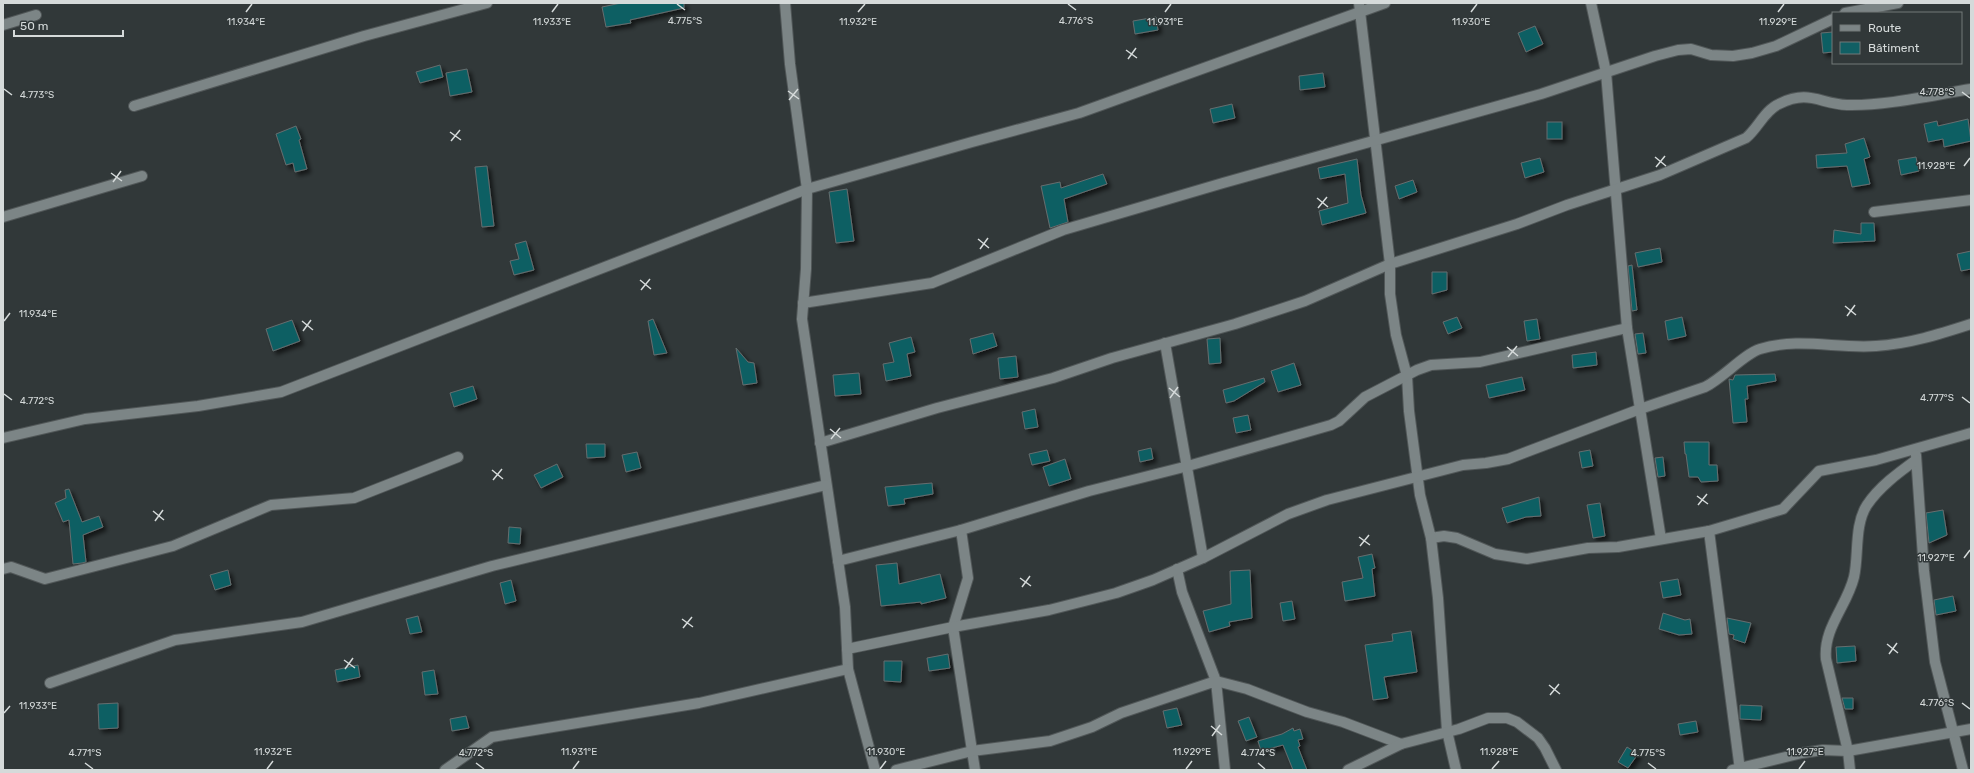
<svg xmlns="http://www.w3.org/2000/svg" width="1974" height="773" font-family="Rubik,sans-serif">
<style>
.building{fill:#115f64;stroke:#656d6e;filter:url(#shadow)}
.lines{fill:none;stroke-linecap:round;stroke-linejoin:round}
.street-casing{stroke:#515758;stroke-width:12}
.street{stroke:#7c8586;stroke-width:10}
.ticks{fill:none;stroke:#d5dada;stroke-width:1.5}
.ticks-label{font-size:10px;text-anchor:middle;fill:#d5dada;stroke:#313839;stroke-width:3;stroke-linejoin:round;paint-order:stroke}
</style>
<defs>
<filter id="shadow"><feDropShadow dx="3.5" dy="3.5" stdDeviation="2" flood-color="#0009"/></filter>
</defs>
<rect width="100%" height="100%" fill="#313839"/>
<!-- building -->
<g class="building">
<path d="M621,3H684V8L630,20L631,23L606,27L602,7Z"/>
<path d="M1156,17L1158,30L1135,34L1133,21Z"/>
<path d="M1535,26L1543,44L1526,52L1518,33Z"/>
<path d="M1833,32V52L1823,53L1821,33Z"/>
<path d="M440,65L443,77L420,83L416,72Z"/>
<path d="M467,69L472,92L450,96L446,73Z"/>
<path d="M1323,73L1325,87L1300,90L1299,76Z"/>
<path d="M1232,104L1235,118L1213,123L1210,109Z"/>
<path d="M1968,119L1971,141L1944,147L1943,139L1928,142L1924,124L1937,121L1938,126Z"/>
<rect x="1547" y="122" width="15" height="17"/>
<path d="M296,126L301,139L299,140L307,169L295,172L293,163L286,165L276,134Z"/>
<path d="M1864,138L1870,157L1864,159L1870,184L1852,187L1847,166L1817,168L1816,155L1847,153L1845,144Z"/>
<path d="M1916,157L1919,171L1901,175L1898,160Z"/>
<path d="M1540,158L1544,172L1525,178L1521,163Z"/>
<path d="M1357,159L1361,195L1366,213L1322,225L1319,211L1348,203L1345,174L1320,179L1318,168Z"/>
<path d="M487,166L494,226L482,227L475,167Z"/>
<path d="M1103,174L1107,184L1064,199L1068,222L1050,228L1041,186L1060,182L1061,188Z"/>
<path d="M1413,180L1417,192L1399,199L1395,186Z"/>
<path d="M847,189L854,241L836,243L829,192Z"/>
<path d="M1861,223H1874L1875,241L1833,243L1834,230L1861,234Z"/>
<path d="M526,241L534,270L514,275L510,261L519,259L515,244Z"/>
<path d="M1660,248L1662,262L1638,267L1635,253Z"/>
<path d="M1971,251V269L1961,271L1957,254Z"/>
<path d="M1632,265L1637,310L1632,311L1628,266Z"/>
<path d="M1432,272H1447V290L1432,294Z"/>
<path d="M1457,317L1462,328L1448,334L1443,322Z"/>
<path d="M1682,317L1686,336L1668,340L1665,321Z"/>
<path d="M653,319L667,353L654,355L648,321Z"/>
<path d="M1537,319L1540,339L1527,341L1524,321Z"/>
<path d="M292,320L300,341L273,351L266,329Z"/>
<path d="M993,333L997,346L973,354L970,339Z"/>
<path d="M1643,333L1646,353L1638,354L1635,334Z"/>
<path d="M911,337L915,352L907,354L911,376L886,381L883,364L894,362L889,343Z"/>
<path d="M1220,338L1221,363L1209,364L1207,339Z"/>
<path d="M736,348L748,362L754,363L757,383L743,385Z"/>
<path d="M1596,352L1597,365L1573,368L1572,355Z"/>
<path d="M1016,356L1018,377L1000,379L998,358Z"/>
<path d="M1294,363L1301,385L1278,392L1271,371Z"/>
<path d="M859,373L861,394L835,396L833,375Z"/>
<path d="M1775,374L1776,381L1747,386L1748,399H1745L1747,422L1733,423L1729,379L1733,380L1735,375Z"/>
<path d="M1522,377L1525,390L1489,398L1486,385Z"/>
<path d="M1264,378L1265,382L1234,401L1226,403L1223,390Z"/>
<path d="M473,386L477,399L454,407L450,393Z"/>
<path d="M1035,409L1038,427L1025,429L1022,412Z"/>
<path d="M1248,415L1251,430L1236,433L1233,418Z"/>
<path d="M1684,442H1709V465H1717L1718,481L1701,482L1698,477H1689L1686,454H1685Z"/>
<path d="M586,444H605V457L587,458Z"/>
<path d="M1151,448L1153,459L1140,462L1138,451Z"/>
<path d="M1047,450L1050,461L1032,465L1029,454Z"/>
<path d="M1590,450L1593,466L1582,468L1579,452Z"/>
<path d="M637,452L641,468L626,472L622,455Z"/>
<path d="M1663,457L1665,476L1658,477L1655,458Z"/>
<path d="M1065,459L1071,479L1049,486L1043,467Z"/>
<path d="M557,464L563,477L541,488L534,475Z"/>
<path d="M932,483L933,494L904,499L905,504L888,506L885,487Z"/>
<path d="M69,489L82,522L99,516L103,527L83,535L86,562L82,563L73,564L69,520L63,522L55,503L66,498L65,490Z"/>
<path d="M1539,497L1541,516L1526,517L1507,523L1502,508Z"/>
<path d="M1600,503L1605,536L1593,538L1587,505Z"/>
<path d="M1943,510L1947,535L1929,543L1926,513Z"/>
<path d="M509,527L521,528L520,544L508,543Z"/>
<path d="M1372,554L1375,568L1372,569L1375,596L1345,601L1342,582L1363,578L1358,557Z"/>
<path d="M897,563L899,584L940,574L946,598L921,604V602L881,606L876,565Z"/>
<path d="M228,570L231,585L215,590L210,575Z"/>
<path d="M1250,570L1252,618L1229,622L1230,626L1209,632L1203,611L1231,604L1230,571Z"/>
<path d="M1678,579L1681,595L1663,598L1660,582Z"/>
<path d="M511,580L516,601L505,604L500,583Z"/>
<path d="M1953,596L1956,611L1936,615L1934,600Z"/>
<path d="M1292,601L1295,619L1283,621L1280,603Z"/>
<path d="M1663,613L1685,620L1690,619L1692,634L1679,635L1659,629Z"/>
<path d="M418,616L422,632L410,634L406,619Z"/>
<path d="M1727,618L1751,623L1745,643L1733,639L1734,635L1729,634Z"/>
<path d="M1411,631L1417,672L1384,677L1388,698L1373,700L1365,645L1393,641L1392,634Z"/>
<path d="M1855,646L1856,661L1837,663L1836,647Z"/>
<path d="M948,654L950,668L929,671L927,658Z"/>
<path d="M884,661H902L901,682L884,681Z"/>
<path d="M358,665L360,677L337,682L335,670Z"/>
<path d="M434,670L438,694L425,695L422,672Z"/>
<path d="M1842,698H1853V709H1845Z"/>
<path d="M118,703V728L99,729L98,704Z"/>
<path d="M1740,705L1762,706L1761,720L1740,719Z"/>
<path d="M1177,708L1182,725L1167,728L1163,711Z"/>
<path d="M466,716L469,728L452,731L450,719Z"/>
<path d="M1249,717L1257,737L1246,741L1238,721Z"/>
<path d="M1696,721L1698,732L1680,735L1678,724Z"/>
<path d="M1293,728L1294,731L1300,729L1303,739L1298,740L1300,746L1298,747L1307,770H1293L1283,745L1261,751L1258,741L1282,734Z"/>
<path d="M1627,747L1638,754L1628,768L1618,762Z"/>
</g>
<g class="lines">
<!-- street casing -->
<g class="street-casing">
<g id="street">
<path d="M785,3L790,64L807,189L806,269L802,319L845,607L848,669L875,770"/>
<path d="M1359,3L1390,264V294L1396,335L1407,376L1409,411L1420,495L1431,538L1444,536L1457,538L1495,554L1527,559L1588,548L1618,547L1709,531L1783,509L1819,471L1876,460L1971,433"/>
<path d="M1591,3L1606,72L1627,328L1661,539"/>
<path d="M1845,13L1898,3"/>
<path d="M3,25L36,15"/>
<path d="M134,106L364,36L487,3"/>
<path d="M1874,212L1971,200"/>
<path d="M3,217L142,176"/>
<path d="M803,303L932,283L1063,230L1223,183L1541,94L1655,56L1678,50L1691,49L1711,55L1733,56L1752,53L1776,46L1833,19"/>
<path d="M1165,343L1203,558"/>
<path d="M3,438L85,419L198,406L281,392L807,189L972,142L1079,113L1385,3"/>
<path d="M820,443L937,408L1053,378L1112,358L1235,324L1305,301L1390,264L1517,224L1567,205L1660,175L1746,138C1758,128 1765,110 1779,104C1809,89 1820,104 1847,105C1886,106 1933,95 1971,89"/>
<path d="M1916,455L1924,571L1935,662L1963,770"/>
<path d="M961,530L968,578L953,627L975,770"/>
<path d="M1709,531L1740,770"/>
<path d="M1431,538L1438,598L1447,731L1456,770"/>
<path d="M838,561L961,530L1089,491L1188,466L1331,425L1339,421L1365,397L1417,370L1431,365L1480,362L1627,328"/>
<path d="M3,569L11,567L45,579L173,546L271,505L354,498L458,457"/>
<path d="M1177,569L1182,592L1216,681L1247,689L1307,712L1343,722L1401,744L1459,729L1488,718H1507L1517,722L1538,738L1545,748L1556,770"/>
<path d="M847,649L953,627L1049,610L1116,593L1153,580L1203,558L1288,514L1327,500L1463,465L1486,463L1508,459L1640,409L1705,387C1723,378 1744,354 1760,349C1799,337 1837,349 1876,346C1909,344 1940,334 1971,324"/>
<path d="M50,683L175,640L302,622L492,566L826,485"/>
<path d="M445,770L492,737L699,703L848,669"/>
<path d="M896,770L972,751L1050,741L1092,727L1121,713L1216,681L1225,770"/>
<path d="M1348,770L1401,744"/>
<path d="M1732,770L1802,753L1823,750L1848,751L1971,729"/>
<path d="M1850,770L1848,751L1826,659C1823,628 1847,606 1854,577C1859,555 1854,525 1867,505C1879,487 1898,473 1916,460"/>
</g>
</g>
<!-- street -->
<use href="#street" class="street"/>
</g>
<!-- ticks -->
<path class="ticks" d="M677,4L685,10M1068,4L1076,10M246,12L252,4M552,12L558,4M858,12L865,4M1165,12L1171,4M1471,12L1477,4M1778,12L1784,4M1126,50L1137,58M1128,59L1136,48M4,89L12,95M788,91L799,99M1962,92L1970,98M789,100L798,89M450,132L461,140M451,141L460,130M1655,157L1666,166M1964,166L1970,158M1656,167L1665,156M111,173L122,181M113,182L121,171M1317,198L1328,207M1318,208L1327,197M978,239L989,248M980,249L988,238M640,280L651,289M641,290L650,279M1845,306L1856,315M1847,316L1855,305M4,321L10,313M302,321L313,330M303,331L311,320M1507,347L1518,356M1508,357L1517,346M1169,388L1180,397M4,394L12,400M1962,397L1970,403M1170,398L1178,387M830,429L841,438M831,439L840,428M492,470L503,479M493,480L502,469M1697,496L1708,504M1698,505L1707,494M153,511L164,520M155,521L163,510M1359,537L1370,545M1360,546L1369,535M1964,558L1970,550M1020,578L1031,586M1022,587L1030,576M682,619L693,627M683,628L692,617M1887,644L1898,653M1889,654L1897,643M344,660L355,668M345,669L353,658M1549,685L1560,694M1550,695L1559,684M1962,703L1970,709M4,713L10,706M1211,726L1222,735M1212,736L1220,725M85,763L93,769M476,763L484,769M1258,763L1265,769M1648,763L1656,769M267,769L273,761M573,769L579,761M880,769L886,761M1186,769L1192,761M1492,769L1499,761M1799,769L1805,761"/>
<g class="ticks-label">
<text x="685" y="24">4.775°S</text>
<text x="1076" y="24">4.776°S</text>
<text x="246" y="25">11.934°E</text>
<text x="552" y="25">11.933°E</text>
<text x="858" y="25">11.932°E</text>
<text x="1165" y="25">11.931°E</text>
<text x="1471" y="25">11.930°E</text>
<text x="1778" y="25">11.929°E</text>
<text x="1937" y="95">4.778°S</text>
<text x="37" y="98">4.773°S</text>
<text x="1936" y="169">11.928°E</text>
<text x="38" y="317">11.934°E</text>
<text x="1937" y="401">4.777°S</text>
<text x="37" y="404">4.772°S</text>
<text x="1936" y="561">11.927°E</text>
<text x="1937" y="706">4.776°S</text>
<text x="38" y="709">11.933°E</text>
<text x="273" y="755">11.932°E</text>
<text x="579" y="755">11.931°E</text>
<text x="886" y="755">11.930°E</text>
<text x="1192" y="755">11.929°E</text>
<text x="1499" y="755">11.928°E</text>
<text x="1805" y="755">11.927°E</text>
<text x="85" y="756">4.771°S</text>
<text x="476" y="756">4.772°S</text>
<text x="1258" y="756">4.774°S</text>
<text x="1648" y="756">4.775°S</text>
</g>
<!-- border -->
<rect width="1974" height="773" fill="none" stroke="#d5dada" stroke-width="8"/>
<!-- legend -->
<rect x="1832" y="12" width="130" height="52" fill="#313839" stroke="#737979"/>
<rect x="1840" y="25" width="20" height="6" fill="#7c8586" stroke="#737979"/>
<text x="1868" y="32" font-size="12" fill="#d5dada">Route</text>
<rect x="1840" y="42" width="20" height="12" fill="#115f64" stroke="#737979"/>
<text x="1868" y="52" font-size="12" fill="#d5dada">Bâtiment</text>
<!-- scale -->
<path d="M14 30v6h109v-6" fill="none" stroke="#d5dada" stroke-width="2"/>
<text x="20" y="30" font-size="12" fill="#d5dada" stroke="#313839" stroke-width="3" paint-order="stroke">50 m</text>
</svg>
